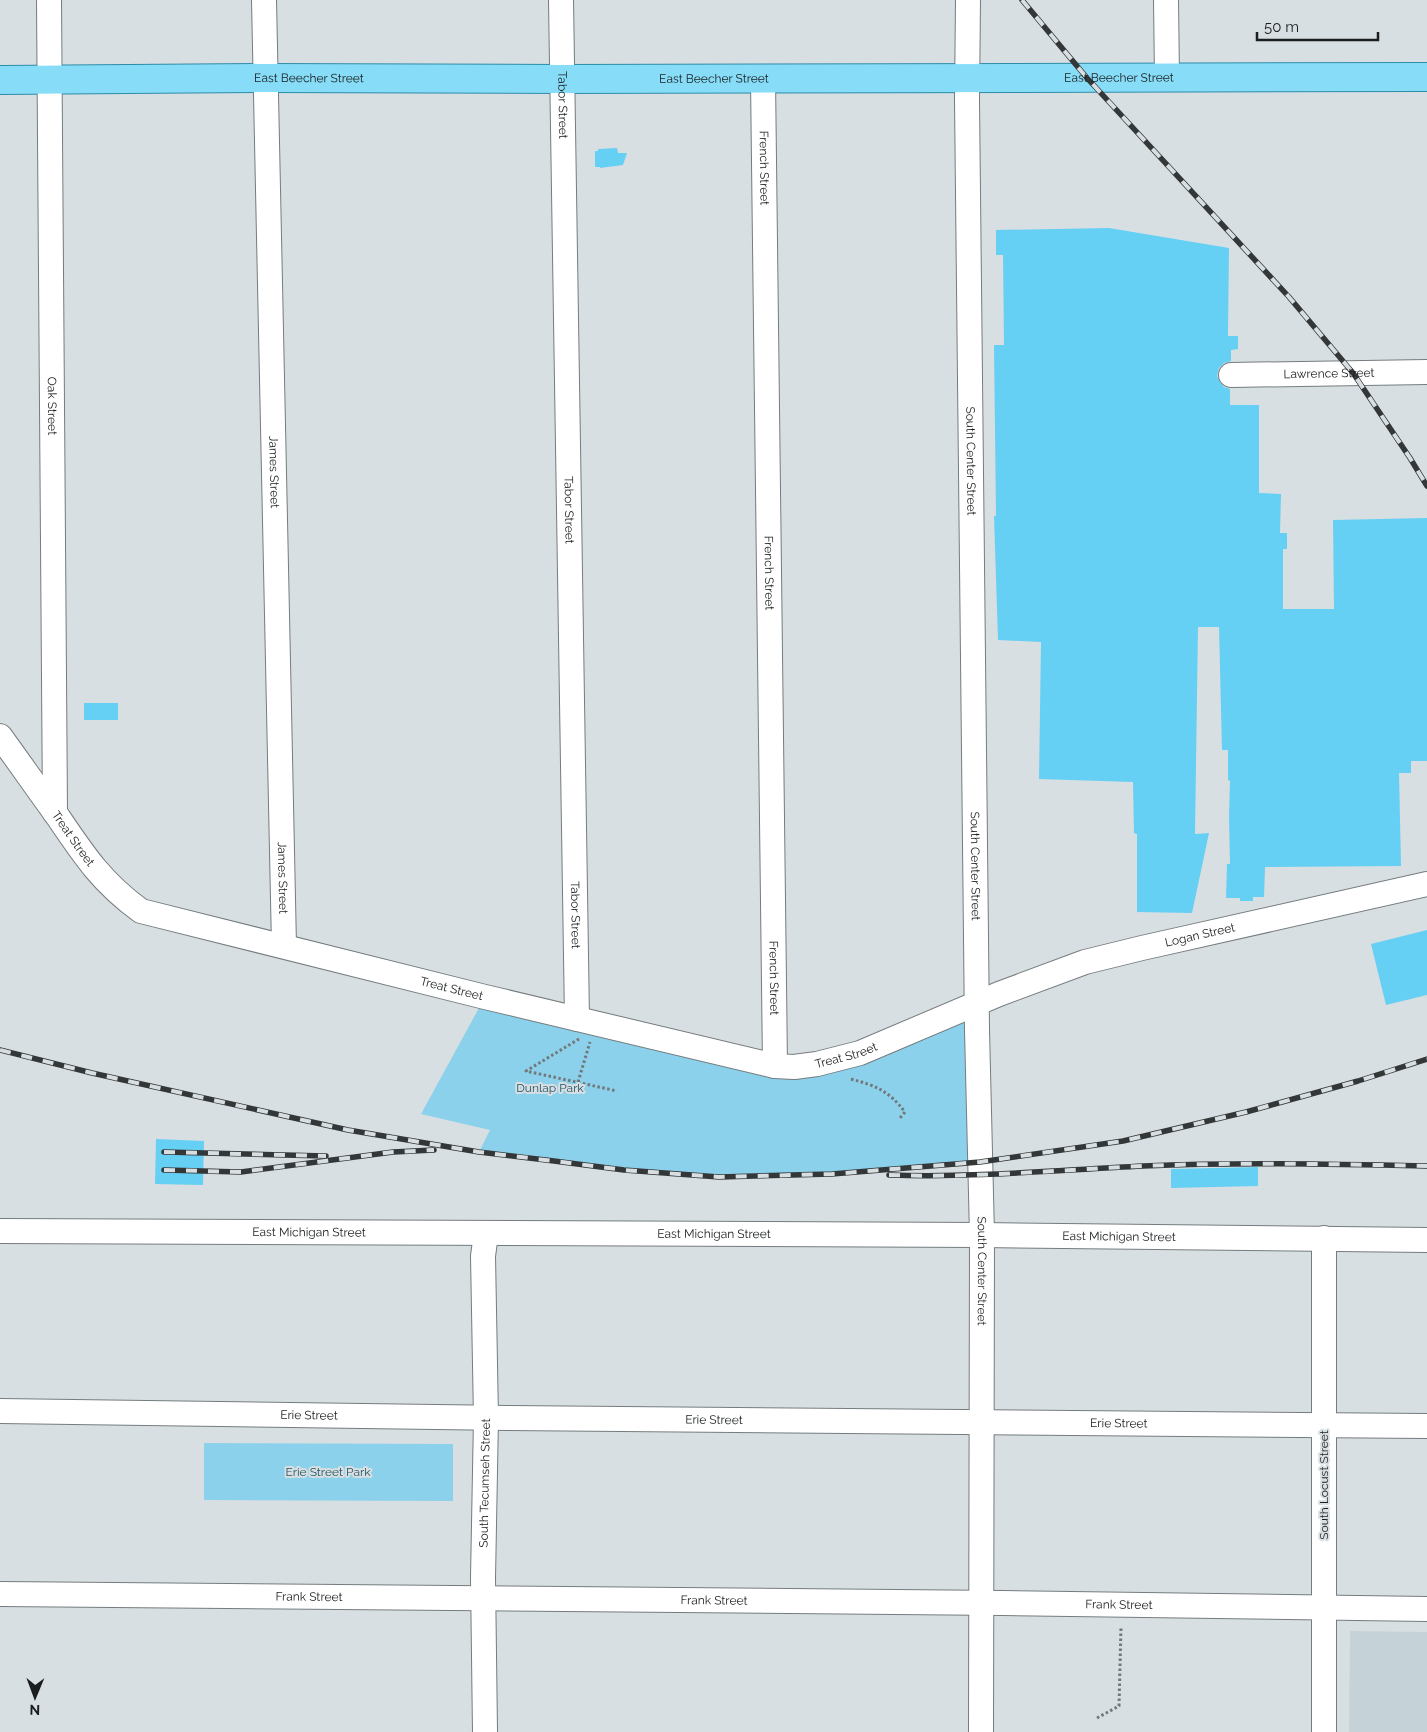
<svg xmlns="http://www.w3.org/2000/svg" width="1427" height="1732" font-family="Raleway,sans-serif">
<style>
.built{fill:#c5d3d9}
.green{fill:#8cd1eb}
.building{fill:#66cff4}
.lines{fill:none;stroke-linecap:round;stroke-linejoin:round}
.minor-casing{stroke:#757c7f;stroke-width:26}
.major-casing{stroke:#2d8ca9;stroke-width:30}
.path{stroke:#727779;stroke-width:3;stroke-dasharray:2.5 2.5;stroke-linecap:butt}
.minor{stroke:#fff;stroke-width:24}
.major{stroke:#87ddf8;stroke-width:28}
.rail-casing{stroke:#333738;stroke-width:5.5}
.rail{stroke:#d8dfe2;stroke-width:4;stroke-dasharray:11;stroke-linecap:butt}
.labels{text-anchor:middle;stroke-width:4;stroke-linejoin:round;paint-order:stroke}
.street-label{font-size:12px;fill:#1b1e1f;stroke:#d8dfe2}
.park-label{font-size:12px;fill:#275464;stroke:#d8dfe2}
</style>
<rect width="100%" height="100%" fill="#d8dfe2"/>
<!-- built -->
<path class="built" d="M1350,1631L1427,1632V1732H1349Z"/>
<!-- green -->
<g class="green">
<path d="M485,997L794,1067L978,1003L980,1162L832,1174L719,1177L624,1170L479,1152L490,1130L421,1114Z"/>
<path d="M204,1443L453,1444V1501L204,1500Z"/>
</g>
<!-- building -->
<g class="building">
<path d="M617,148L618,153H627L623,165L600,168V167H595V151H598V149Z"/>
<path d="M1109,228L1229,248L1228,336H1238V349L1231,350V361L1224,363L1219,368L1217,376L1220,382L1224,387L1230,389V405H1259V493L1281,494L1280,533H1287V549H1283V609H1334L1333,520L1427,518V761H1411V773H1399L1401,866L1265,867L1264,897H1253V901H1240V898H1226L1227,864H1230L1229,816L1230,781L1228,780V750H1222L1219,627H1198L1195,834L1209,833L1192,913L1137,912V834L1134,833L1133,782L1039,779L1041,642L998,640L994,516H996L994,345H1004L1003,255H996V230Z"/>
<rect x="84" y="703" width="34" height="17"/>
<path d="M1427,930V995L1386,1005L1371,944Z"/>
<path d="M156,1139L204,1141L203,1185L155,1184Z"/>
<path d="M1258,1167V1186L1171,1188V1169Z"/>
</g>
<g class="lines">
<!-- minor casing -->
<g class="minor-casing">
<g id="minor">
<path id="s1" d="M49,0L55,813"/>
<path id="s2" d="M264,0L284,946"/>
<path id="s3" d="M561,0L577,1019"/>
<path id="s4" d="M968,0L967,100L977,1030L982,1235L981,1732"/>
<path d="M1166,0L1167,78"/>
<path id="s5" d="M763,79L775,1066"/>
<path id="s6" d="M1231,375L1427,372"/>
<path id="s7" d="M0,736C19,762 37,788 56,814C83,854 101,882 141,911L485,997L775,1066L794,1067L817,1064L860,1053L999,994L1085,962L1142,948L1427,884"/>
<path id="s8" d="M0,1231L982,1235L1427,1240"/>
<path d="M1324,1238V1732"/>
<path id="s9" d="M0,1411L508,1418L1427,1426"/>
<path id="s10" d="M0,1594L1003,1603L1427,1609"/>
<path id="s11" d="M485,1732L483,1578L486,1418L483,1256L486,1234"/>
</g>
</g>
<!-- major casing -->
<g class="major-casing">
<g id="major">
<path id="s12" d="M0,80L265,78L561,79L1427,77"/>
</g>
</g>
<!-- path -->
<g class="path">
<path d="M579,1039L526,1071L617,1091"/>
<path d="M851,1079C876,1086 888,1090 905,1112L900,1118"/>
<path d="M578,1082L590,1042"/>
<path d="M1097,1718L1119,1706L1121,1627"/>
</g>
<!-- minor -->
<use href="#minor" class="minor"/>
<!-- major -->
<use href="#major" class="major"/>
<!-- rail casing -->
<g class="rail-casing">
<g id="rail">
<path d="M1022,0L1087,78L1289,297L1353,373L1410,458L1427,486"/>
<path d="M0,1050L92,1073L348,1130L479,1152L554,1161L624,1170L719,1177L832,1174L980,1162L1123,1141L1246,1112L1358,1081L1427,1059"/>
<path d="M164,1152L326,1156"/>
<path d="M164,1170L241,1172L393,1152L434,1150"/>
<path d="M889,1175C974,1178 1058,1170 1143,1166C1238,1162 1332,1164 1427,1166"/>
</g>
</g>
<!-- rail -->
<use href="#rail" class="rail"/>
</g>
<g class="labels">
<!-- street labels -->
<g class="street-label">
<text dy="4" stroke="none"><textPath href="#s12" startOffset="309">East Beecher Street</textPath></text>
<text dy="4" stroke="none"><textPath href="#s12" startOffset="1119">East Beecher Street</textPath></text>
<text dy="4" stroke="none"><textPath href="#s12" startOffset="714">East Beecher Street</textPath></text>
<text dy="4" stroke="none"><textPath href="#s3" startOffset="105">Tabor Street</textPath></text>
<text dy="4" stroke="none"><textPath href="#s5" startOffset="89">French Street</textPath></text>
<text dy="4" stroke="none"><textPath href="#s6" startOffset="98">Lawrence Street</textPath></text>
<text dy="4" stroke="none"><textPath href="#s1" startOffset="406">Oak Street</textPath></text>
<text dy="4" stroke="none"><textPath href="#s4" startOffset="461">South Center Street</textPath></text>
<text dy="4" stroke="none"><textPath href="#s2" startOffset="472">James Street</textPath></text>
<text dy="4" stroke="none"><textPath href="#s3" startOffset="510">Tabor Street</textPath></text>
<text dy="4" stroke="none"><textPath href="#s5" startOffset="494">French Street</textPath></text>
<text dy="4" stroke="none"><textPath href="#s7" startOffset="126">Treat Street</textPath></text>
<text dy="4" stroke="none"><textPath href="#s4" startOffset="866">South Center Street</textPath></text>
<text dy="4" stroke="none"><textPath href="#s2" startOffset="878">James Street</textPath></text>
<text dy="4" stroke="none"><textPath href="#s3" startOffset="915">Tabor Street</textPath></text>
<text dy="4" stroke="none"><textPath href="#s7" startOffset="1326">Logan Street</textPath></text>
<text dy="4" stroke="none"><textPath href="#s5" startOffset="899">French Street</textPath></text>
<text dy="4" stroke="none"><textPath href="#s7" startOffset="546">Treat Street</textPath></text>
<text dy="4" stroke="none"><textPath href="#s7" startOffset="951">Treat Street</textPath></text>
<text dy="4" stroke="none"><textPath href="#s8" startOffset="309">East Michigan Street</textPath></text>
<text dy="4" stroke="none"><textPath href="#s8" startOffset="714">East Michigan Street</textPath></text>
<text dy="4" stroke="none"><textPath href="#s8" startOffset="1119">East Michigan Street</textPath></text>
<text dy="4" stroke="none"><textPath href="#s4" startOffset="1271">South Center Street</textPath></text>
<text dy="4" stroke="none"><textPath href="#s9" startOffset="309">Erie Street</textPath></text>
<text dy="4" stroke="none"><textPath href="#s9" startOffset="714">Erie Street</textPath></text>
<text dy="4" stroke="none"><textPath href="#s9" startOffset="1119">Erie Street</textPath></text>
<text dy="4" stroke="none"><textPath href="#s11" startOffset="249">South Tecumseh Street</textPath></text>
<text transform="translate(1324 1485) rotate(-90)" y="4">South Locust Street</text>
<text dy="4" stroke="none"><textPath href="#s10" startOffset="309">Frank Street</textPath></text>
<text dy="4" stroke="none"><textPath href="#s10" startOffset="714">Frank Street</textPath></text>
<text dy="4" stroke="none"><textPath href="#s10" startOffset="1119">Frank Street</textPath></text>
</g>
<!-- park labels -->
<g class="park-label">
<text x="550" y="1092">Dunlap Park</text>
<text x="328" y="1476">Erie Street Park</text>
</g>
</g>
<!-- north arrow -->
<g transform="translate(35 1697) rotate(181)" stroke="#d8dfe2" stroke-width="4" paint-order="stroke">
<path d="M0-4L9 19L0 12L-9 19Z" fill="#1b1e1f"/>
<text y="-8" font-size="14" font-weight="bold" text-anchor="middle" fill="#1b1e1f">N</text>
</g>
<!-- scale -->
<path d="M1257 32v8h121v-8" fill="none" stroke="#1b1e1f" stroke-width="2.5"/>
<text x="1264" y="32" font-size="15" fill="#1b1e1f" stroke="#d8dfe2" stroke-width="4" paint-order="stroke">50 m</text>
</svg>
